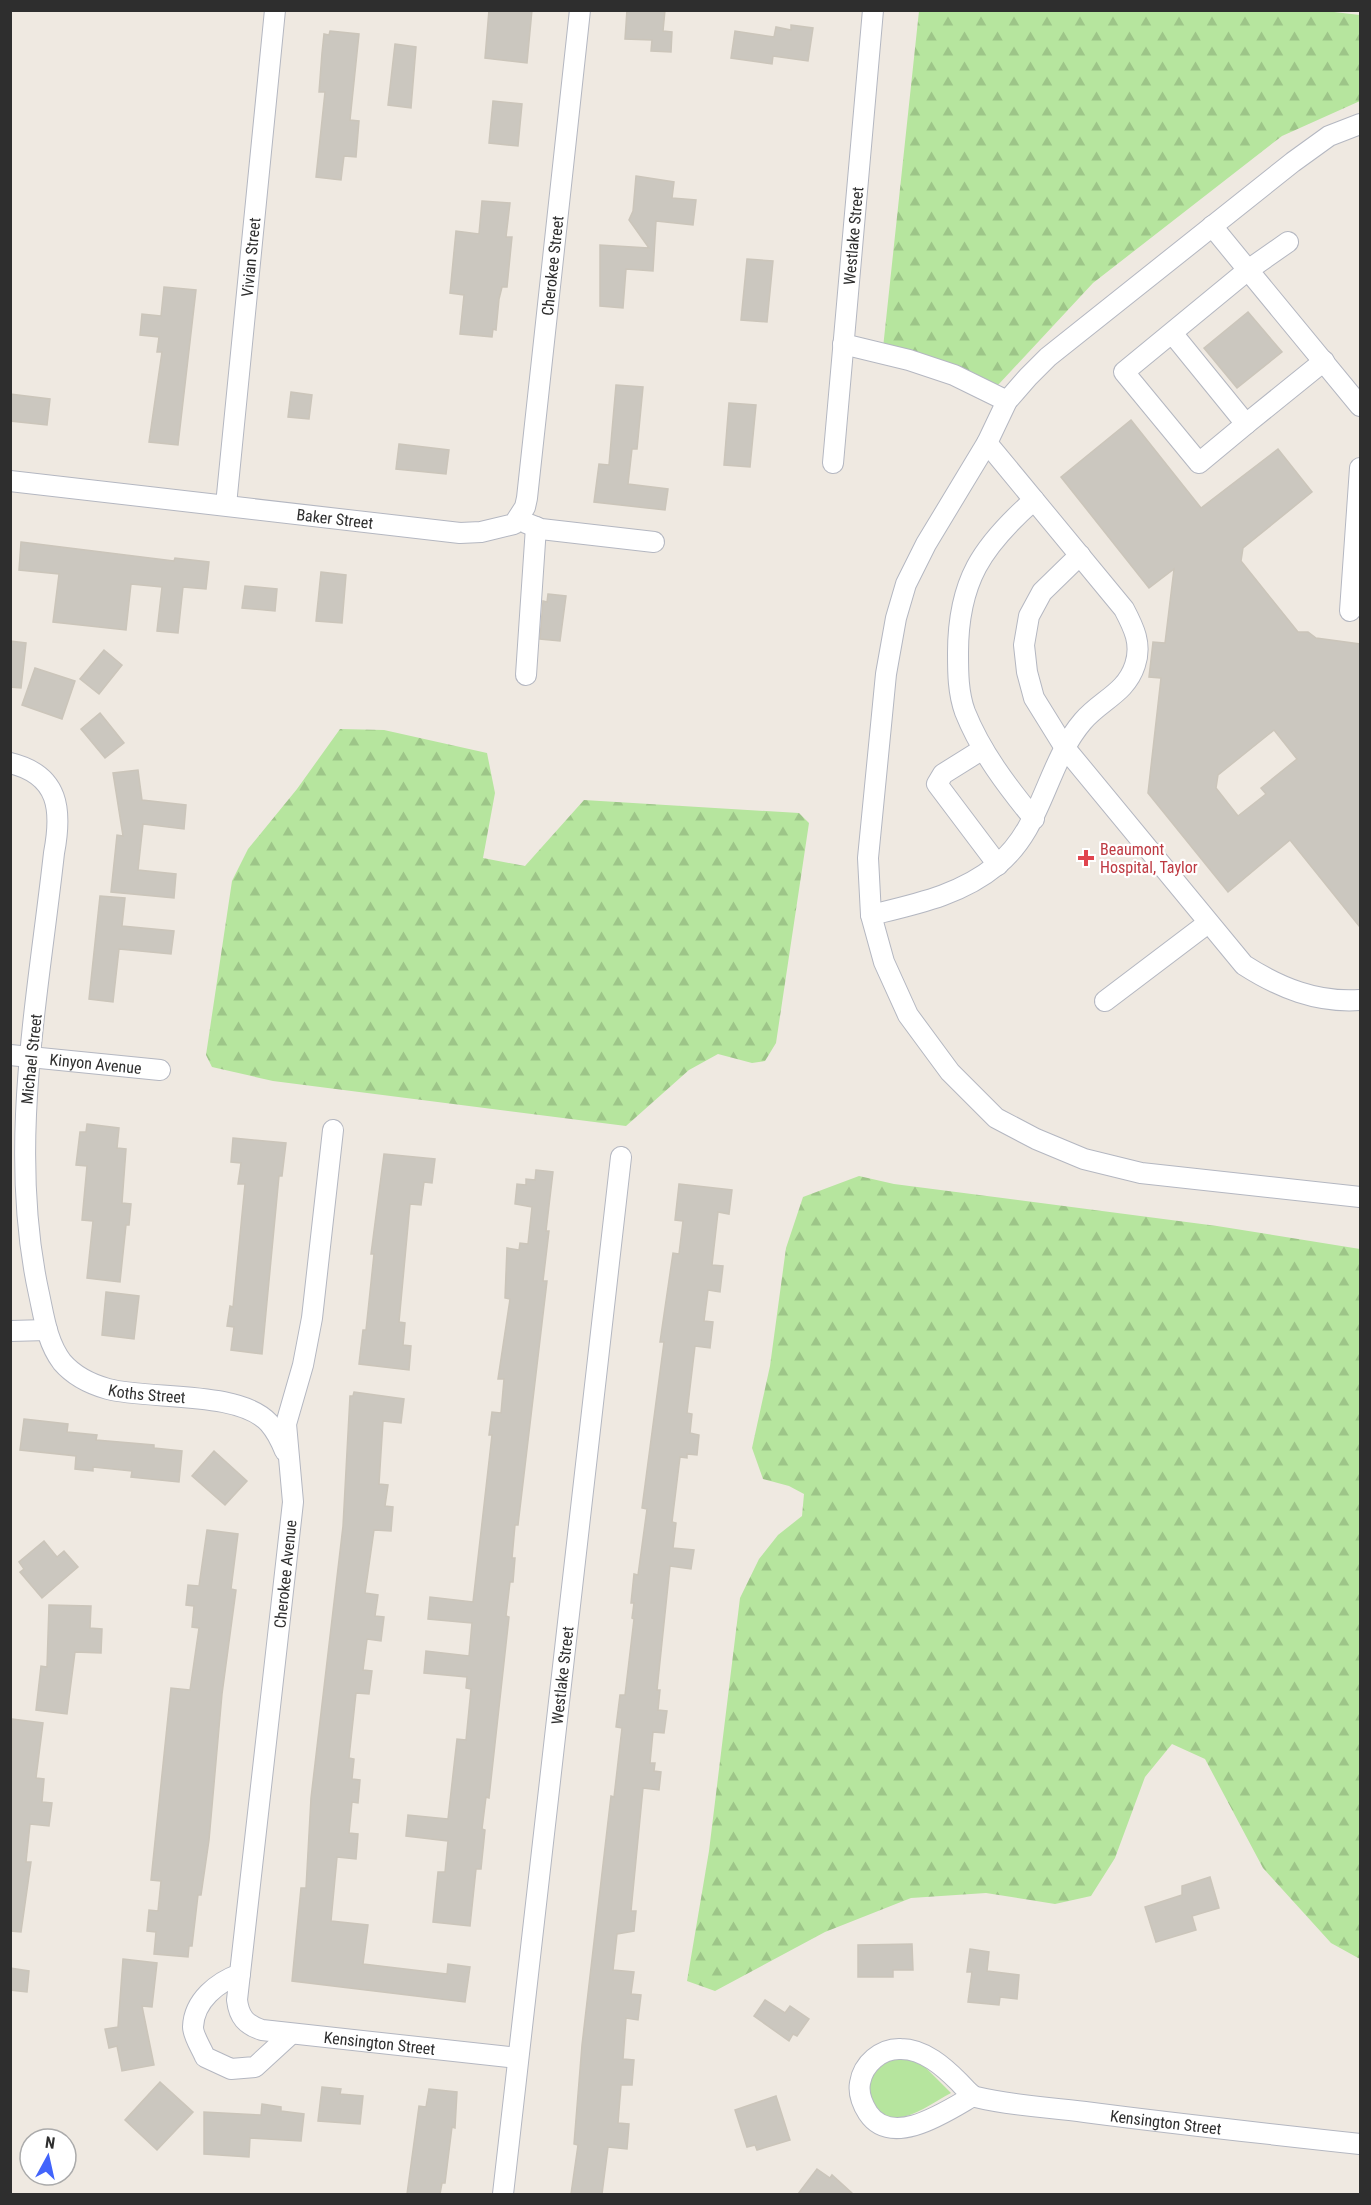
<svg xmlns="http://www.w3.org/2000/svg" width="1371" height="2205" font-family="'Roboto Condensed',sans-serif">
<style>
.grass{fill:#b6e59e}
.forest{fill:url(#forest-firs)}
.building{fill:#cbc7bf;stroke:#cbc5ba;stroke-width:1.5;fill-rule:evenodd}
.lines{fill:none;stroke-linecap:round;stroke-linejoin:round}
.minor-casing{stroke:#b4b7c1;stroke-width:22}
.minor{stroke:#fff;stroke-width:20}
.health-dot{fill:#e0444e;stroke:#fff;stroke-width:2}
.labels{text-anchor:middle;stroke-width:4.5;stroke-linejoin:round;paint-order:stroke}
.street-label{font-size:16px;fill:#2e2e2e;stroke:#fff}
.health-label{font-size:16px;fill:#be3a42;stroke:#fff;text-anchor:start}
</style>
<defs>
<pattern id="forest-firs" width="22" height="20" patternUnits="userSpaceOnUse" patternTransform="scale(1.5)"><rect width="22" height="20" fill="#b6e59e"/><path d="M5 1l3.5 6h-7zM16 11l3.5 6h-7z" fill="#9dc588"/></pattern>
</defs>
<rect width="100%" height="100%" fill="#efe9e1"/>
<!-- grass -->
<path class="grass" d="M903,2055L920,2062L951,2093C934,2102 915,2117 895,2118C867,2120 860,2083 877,2066C882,2060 895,2058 903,2055Z"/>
<!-- forest -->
<g class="forest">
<path d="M1317,10L1360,15V101L1282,136L1093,283L998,385L883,348L919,11Z"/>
<path d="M340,729L384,730L487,753L495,793L483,858L525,866L584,800L799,813L809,823L776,1043L765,1061L752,1063L718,1054L689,1070L626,1126L273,1081L212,1067L206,1055L232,881L248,849L297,789Z"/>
<path d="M859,1176L894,1184L1217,1226L1360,1249V1959L1331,1943L1263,1868L1205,1759L1172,1744L1145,1777L1115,1858L1091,1896L1055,1904L986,1893L911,1898L825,1932L715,1991L687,1981L709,1851L740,1598L759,1559L778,1535L802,1516L804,1494L789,1486L763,1479L752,1448L770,1366L786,1248L803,1197Z"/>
</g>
<!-- building -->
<g class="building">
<path d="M489,10H532L527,63L485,58Z"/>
<path d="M627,10H665L663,31L672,32L671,52L651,51L652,40L625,39Z"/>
<path d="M791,25L813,28L808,61L773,56L772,64L731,58L735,31L774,37L776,27L791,30Z"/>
<path d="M330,31L359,34L350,120L359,121L356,157L344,156L341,180L316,177L325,92H319L322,53L324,34L329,35Z"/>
<path d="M395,44L416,47L411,108L388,105Z"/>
<path d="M493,101L522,104L518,146L489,143Z"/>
<path d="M636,176L674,182L672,198L696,200L693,225L656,221L653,271L626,269L623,308L600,306V245L649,248L629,220L633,211Z"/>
<path d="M482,201L510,203L506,237H512L507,287H502L499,299L496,330L493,329L492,337L460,334L464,295L450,293L456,231L479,234Z"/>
<path d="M747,259L773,261L767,322L741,320Z"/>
<path d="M164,287L196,290L178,445L149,442L162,352H157L159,337L140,335L142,314L161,316Z"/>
<path d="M1248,312L1282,352L1237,388L1204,348Z"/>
<path d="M616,385L643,387L637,449H632L628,484L668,489L665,510L594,502L599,464L609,465Z"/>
<path d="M291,392L312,395L309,419L288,417Z"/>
<path d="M10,394L50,399L47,425L10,421Z"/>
<path d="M729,403L756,405L750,467L724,465Z"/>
<path d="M1131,420L1201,508L1278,449L1312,492L1243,548L1241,561L1298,632H1308L1316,638L1360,644V927L1290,840L1228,892L1148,793L1161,678L1149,677L1153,642L1165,643L1174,569L1149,588L1061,477ZM1274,730L1297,759L1261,788L1266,794L1238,816L1216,788L1218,775Z"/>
<path d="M399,444L449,450L446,474L396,469Z"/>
<path d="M21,542L174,561L175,558L209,562L206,589L183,587L178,633L157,631L162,587L131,584L126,630L53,622L59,574L19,570Z"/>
<path d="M321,572L346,575L342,623L316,621Z"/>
<path d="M245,586L277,589L275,611L242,608Z"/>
<path d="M548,594L566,596L560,641L540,639L543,601L547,602Z"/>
<path d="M10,641L26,643L21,688L10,687Z"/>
<path d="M104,650L122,665L99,694L80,679Z"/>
<path d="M35,668L75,681L62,719L22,705Z"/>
<path d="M100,713L124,743L105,758L81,729Z"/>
<path d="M138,770L142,800L186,805L184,829L143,824L138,870L176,874L174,898L111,892L117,835L123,836L113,773Z"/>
<path d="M100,896L125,898L122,926L174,931L171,954L119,949L113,1002L89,999Z"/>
<path d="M87,1124L119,1128L117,1148L126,1149L122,1203L131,1204L129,1225H126L120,1282L87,1278L93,1221L82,1220L87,1166L76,1165L80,1132H86Z"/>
<path d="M233,1138L286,1143L282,1176H279L262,1354L231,1350L234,1327L227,1326L230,1306L233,1307L245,1184H238L241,1163L231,1162Z"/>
<path d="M384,1154L435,1159L432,1183L424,1182L421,1205L410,1204L399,1322L405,1323L403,1345L411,1346L409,1370L359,1364L363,1330H366L374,1254H371Z"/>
<path d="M536,1170L553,1172L546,1231H549L543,1281H547L518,1525H515L512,1558H515L513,1582H510L506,1616L509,1617L489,1798L486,1797L482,1829L485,1830L481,1869H476L470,1926L433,1922L438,1872H445L448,1841L406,1836L408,1815L448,1819L457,1739L466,1740L471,1689L466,1688L467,1677L424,1673L426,1651L469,1656L472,1623L428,1619L430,1597L473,1602L492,1435H489L492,1412L501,1413L504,1379H498L510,1299L505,1298L507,1248L519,1250L520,1243L528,1244L532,1207L515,1204L517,1184L526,1185V1179L535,1180Z"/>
<path d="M679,1184L732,1190L729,1214L718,1212L712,1265L723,1266L720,1292L708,1290L704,1321L713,1322L710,1348L695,1346L687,1413L692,1414L690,1433L699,1435L697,1455L687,1454V1458L680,1457L672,1522L676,1523L673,1548L694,1550L691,1569L670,1566L657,1690H660L658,1710L667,1711L664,1733L653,1732L650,1763H655L654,1771L661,1772L659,1790L643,1788L631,1911H636L634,1931L617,1934L613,1970L634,1972L631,1994L641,1995L638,2020L626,2018L623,2059L634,2060L632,2085H621L618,2123L629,2124L627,2149L608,2147L602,2194H571L578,2145L574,2144L582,2045L611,1796L614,1797L622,1728L616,1727L620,1695H625L634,1619L632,1618L634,1603H631L634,1574L638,1575L647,1509L642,1508L664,1342H660L673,1253L679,1254L683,1221L675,1220Z"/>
<path d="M106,1292L139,1296L134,1339L102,1335Z"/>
<path d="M354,1392L404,1399L401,1423L383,1421L379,1484L388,1485L385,1506L393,1507L391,1531L374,1530L365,1593L378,1595L375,1616L384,1617L381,1641L367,1639L363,1670L372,1671L369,1694L356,1693L349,1758L354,1759L352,1779L360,1780L358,1803L352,1802L349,1833L358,1834L356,1859L337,1857L331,1921L368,1925L363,1964L447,1974L448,1964L470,1967L465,2002L292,1981L301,1888H306L311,1798L343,1526L350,1396H353Z"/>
<path d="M24,1419L68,1424L67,1432L97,1435L96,1440L154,1445V1448L182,1451L179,1482L131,1477L132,1471L93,1467V1471L75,1469L76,1456L20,1450Z"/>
<path d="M214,1451L247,1481L225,1505L192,1476Z"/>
<path d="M207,1530L238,1534L231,1589L236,1590L222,1694L209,1840L201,1895H198L192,1946H189L188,1957L154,1954L156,1932L147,1931L149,1910L158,1911L161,1881L151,1880L171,1688L190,1690L199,1628L192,1627L194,1606L186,1605L188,1585L199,1586Z"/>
<path d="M44,1541L57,1557L64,1551L78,1567L42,1598L20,1572L24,1569L19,1562Z"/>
<path d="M49,1605L91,1606L90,1628L102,1629L101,1653L75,1652L67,1714L36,1710L41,1666L47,1667Z"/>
<path d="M12,1719L43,1723L36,1778L44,1779L42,1802L52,1803L49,1826L30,1824L26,1862H31L21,1932L10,1931Z"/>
<path d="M1210,1877L1219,1908L1192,1916L1196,1930L1156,1942L1145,1907L1182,1895V1886Z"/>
<path d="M912,1944L913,1970H893V1977H858V1945Z"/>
<path d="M970,1949L989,1952L987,1971L1019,1975L1017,1999L1000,1997L999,2005L968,2002L972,1972H967Z"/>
<path d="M123,1959L157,1963L152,2007L142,2006L154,2065L122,2071L117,2046L109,2048L105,2029L118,2027Z"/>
<path d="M10,1968L29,1971L27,1992L10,1990Z"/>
<path d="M765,2000L785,2013L790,2006L809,2019L797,2036L793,2034L789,2041L754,2016Z"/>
<path d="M160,2082L193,2112L157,2150L125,2120Z"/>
<path d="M322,2087L341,2089L340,2094L363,2096L360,2124L318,2121Z"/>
<path d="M429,2089L457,2092L455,2128L452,2127L445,2183H442L440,2194H407L419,2106L426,2107Z"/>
<path d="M776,2096L790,2140L757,2150L755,2145L747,2147L735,2110Z"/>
<path d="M262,2104L281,2107V2111L304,2114L301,2141L250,2138L249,2157L204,2154V2112L261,2115Z"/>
<path d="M817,2169L830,2178L832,2175L853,2194H798Z"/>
</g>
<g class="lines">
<!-- minor casing -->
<g class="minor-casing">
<g id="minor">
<path d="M1360,124L1329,136L1293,162L1048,357L1028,377L1007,401L987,443L926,544L906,584L896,618L886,674L868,858L871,915L884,962L908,1015L950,1072L996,1118L1036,1139L1084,1159L1141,1173L1360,1197"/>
<path d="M1288,242L1248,270L1360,406"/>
<path d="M1172,333L1246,424L1199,463L1124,372L1248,270L1212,226"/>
<path d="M843,344L909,360L954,375L1007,401"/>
<path d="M1246,424L1324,361"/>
<path id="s1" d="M833,463L873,10"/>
<path id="s2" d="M10,481L460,533L481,532L514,524L525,507L527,498L580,10"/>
<path id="s3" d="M226,505L275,10"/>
<path d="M526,523L541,529L654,542"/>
<path d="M1080,555L1042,592L1029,616L1024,645L1027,672L1034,698L1065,748L1244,965C1280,988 1317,1003 1360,1000"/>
<path d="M1350,611L1360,468"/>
<path d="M526,675L536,527"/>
<path d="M983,749L943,774L937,784L998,865"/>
<path id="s4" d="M10,763C60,775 62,811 54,853C38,998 7,1149 39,1294C44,1317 47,1342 62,1362C74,1376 90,1384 108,1389C149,1400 239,1390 269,1423C276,1431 281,1441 285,1451"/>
<path d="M1034,819C1007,786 981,752 965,712C958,693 958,672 958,653C958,581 982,546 1034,500"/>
<path d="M871,915C916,904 961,895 997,865C1043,828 1046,764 1083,721C1101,700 1126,693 1135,665C1142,644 1134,628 1124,609L987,443"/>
<path d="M1105,1001L1208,923"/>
<path id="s5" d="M10,1055L160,1070"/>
<path id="s6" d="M333,1130L312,1318L303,1365L286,1424L293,1502L237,2000C239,2017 246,2025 262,2030L518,2058"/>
<path d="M10,1331L47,1330"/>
<path d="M240,1974C218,1982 194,2000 193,2027C193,2036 202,2049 205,2057L231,2069L255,2067L291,2034"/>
<path id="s7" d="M973,2096C947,2111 892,2149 868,2113C863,2105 858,2094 860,2083C863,2064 881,2048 901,2049C924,2049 944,2067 959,2082C964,2087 970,2095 976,2097C1011,2106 1049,2107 1085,2112C1176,2124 1268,2134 1360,2144"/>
<path id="s8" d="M503,2194L621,1157"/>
</g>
</g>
<!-- minor -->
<use href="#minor" class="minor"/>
</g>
<!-- markers -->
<path class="health-dot" d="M1083 849h6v6h6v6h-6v6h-6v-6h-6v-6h6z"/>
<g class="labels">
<!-- street labels -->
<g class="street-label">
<text dy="6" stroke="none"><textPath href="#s1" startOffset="228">Westlake Street</textPath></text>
<text dy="6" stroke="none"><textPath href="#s3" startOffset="249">Vivian Street</textPath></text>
<text dy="6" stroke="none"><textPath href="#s2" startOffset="771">Cherokee Street</textPath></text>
<text dy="6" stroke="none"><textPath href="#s2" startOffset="327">Baker Street</textPath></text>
<text transform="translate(31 1059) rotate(-84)" y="6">Michael Street</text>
<text dy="6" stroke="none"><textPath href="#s5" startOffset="86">Kinyon Avenue</textPath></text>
<text dy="6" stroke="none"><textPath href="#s4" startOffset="724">Koths Street</textPath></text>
<text transform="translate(285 1574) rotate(-84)" y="6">Cherokee Avenue</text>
<text dy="6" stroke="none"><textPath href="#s8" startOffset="522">Westlake Street</textPath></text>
<text dy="6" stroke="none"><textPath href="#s6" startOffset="1038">Kensington Street</textPath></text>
<text dy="6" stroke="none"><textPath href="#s7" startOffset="490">Kensington Street</textPath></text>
</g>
<!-- health labels -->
<g class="health-label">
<text x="1100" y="855">Beaumont<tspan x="1100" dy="18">Hospital, Taylor</tspan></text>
</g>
</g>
<!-- border -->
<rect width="1371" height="2205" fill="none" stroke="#2e2e2e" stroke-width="24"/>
<!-- north arrow -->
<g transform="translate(48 2157) rotate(8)"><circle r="28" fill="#ffffff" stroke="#ababab" stroke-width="1.5"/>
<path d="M0-4.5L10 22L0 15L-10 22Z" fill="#4264fb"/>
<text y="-9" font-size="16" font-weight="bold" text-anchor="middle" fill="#2e2e2e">N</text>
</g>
</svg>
